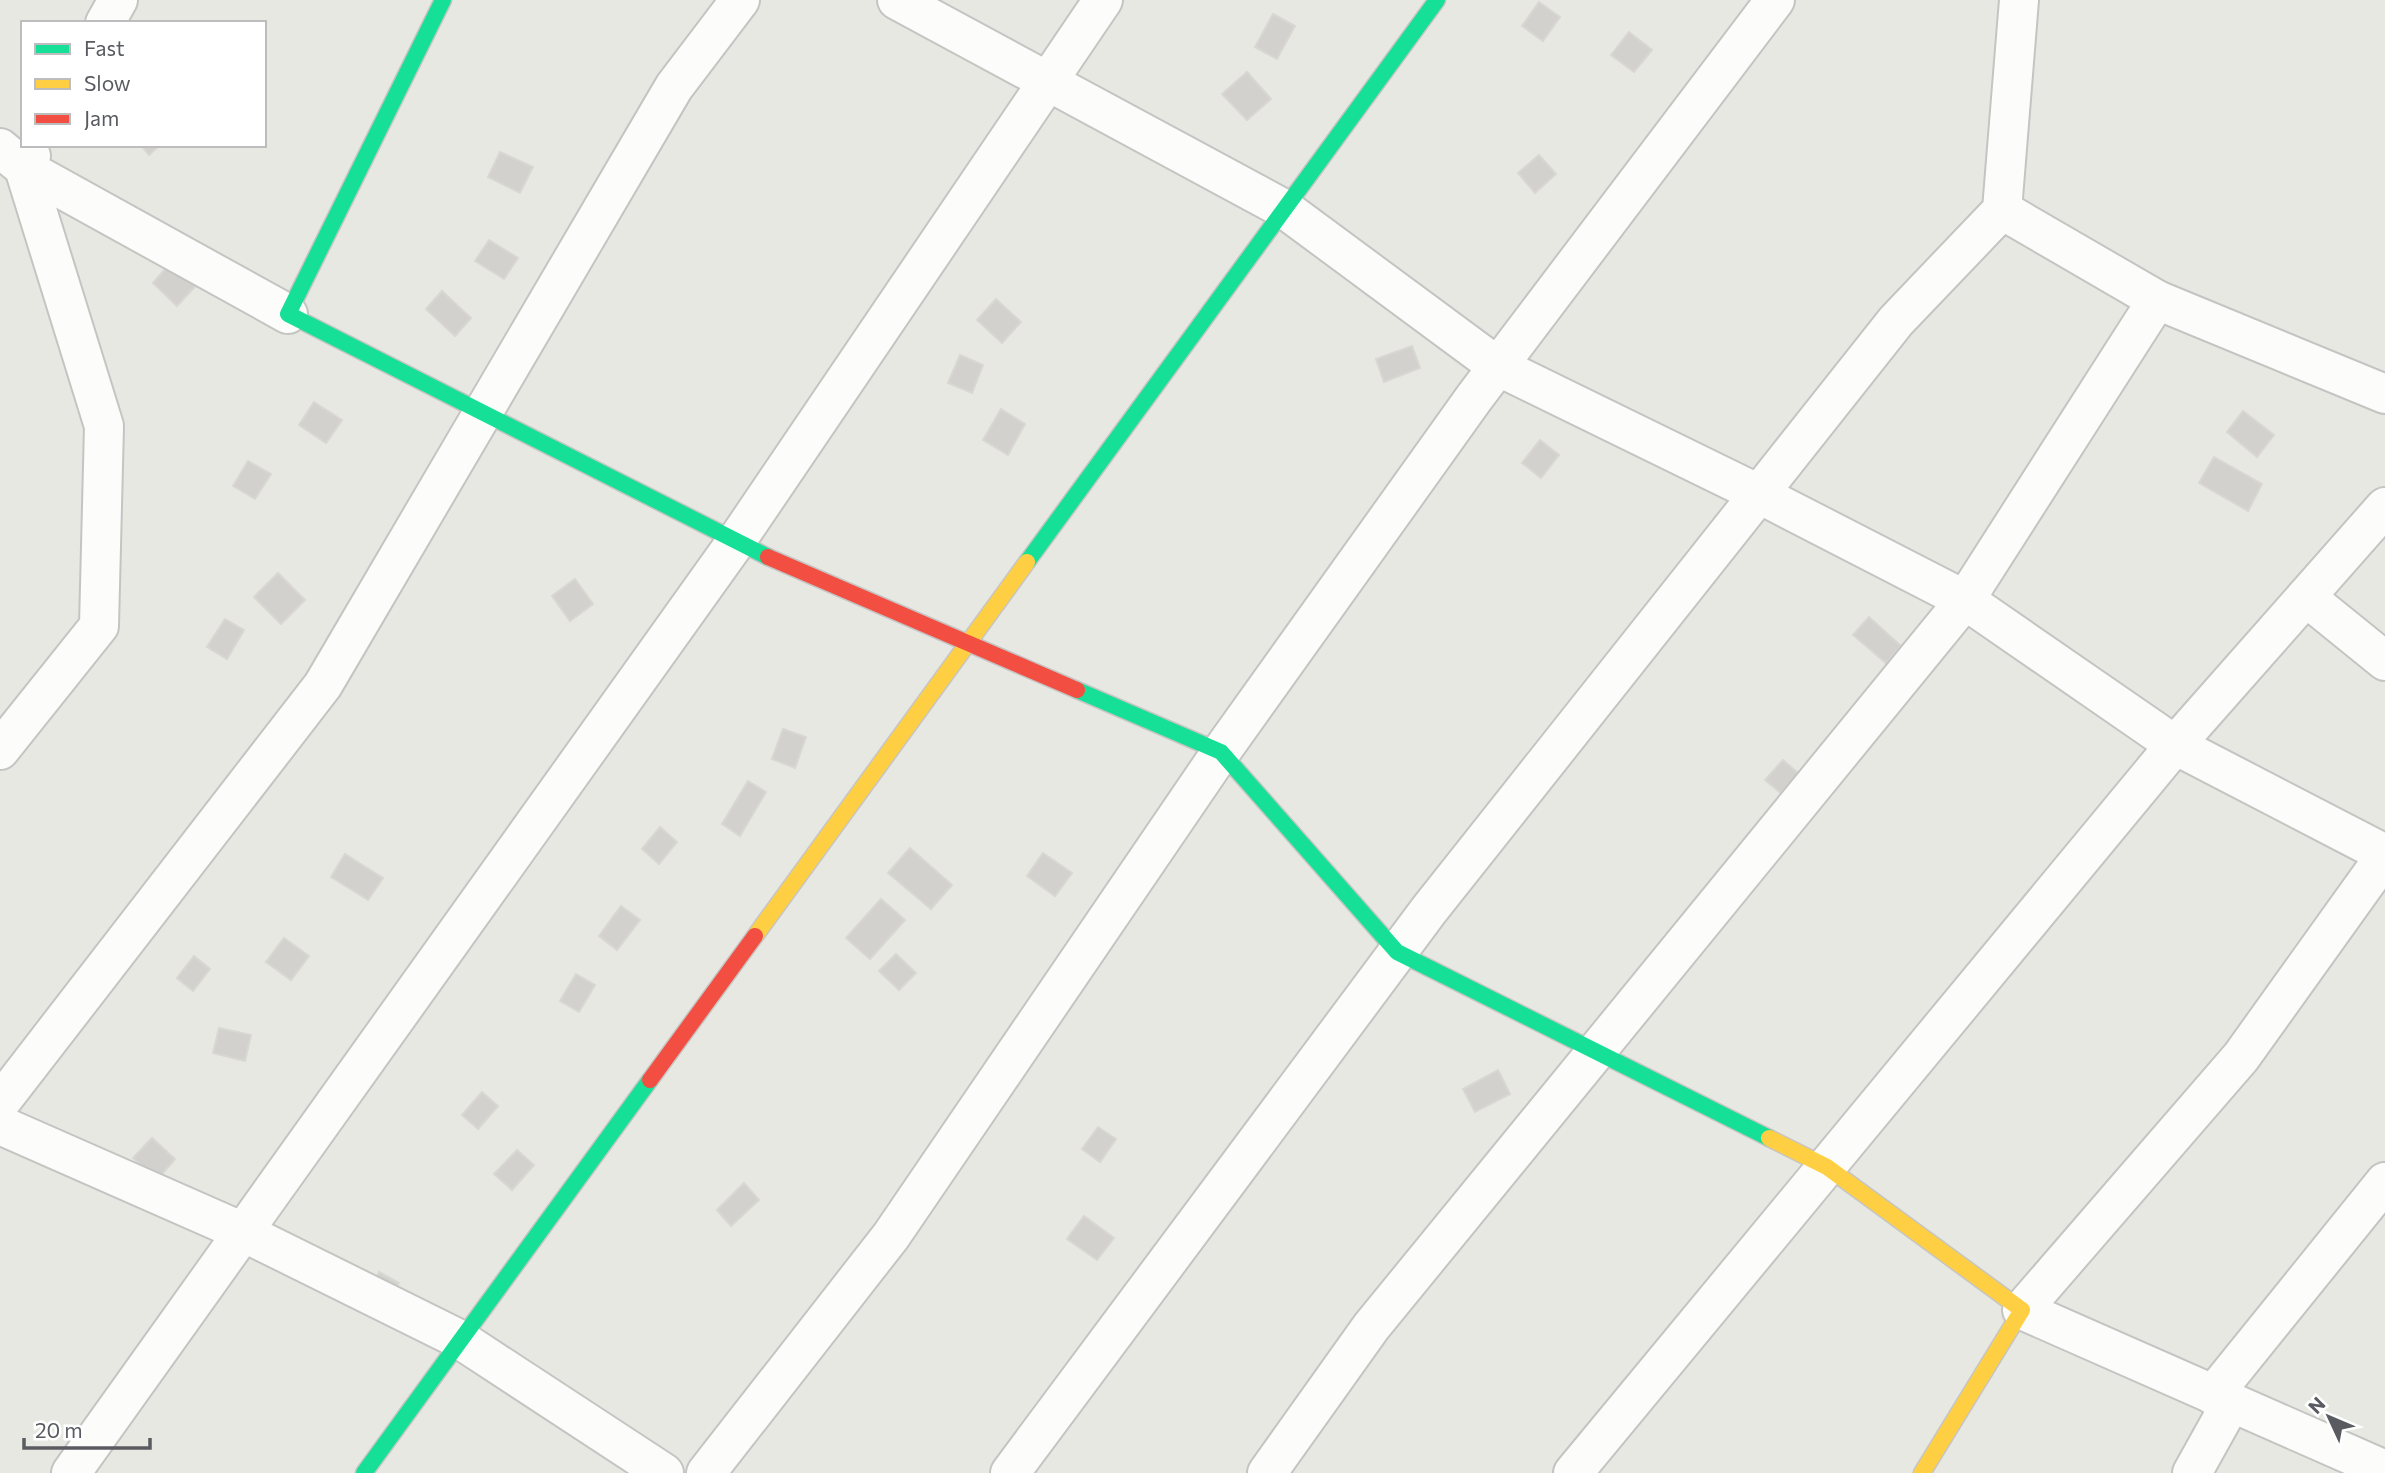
<svg xmlns="http://www.w3.org/2000/svg" width="2385" height="1473" font-family="Commissioner,sans-serif">
<style>
.building{fill:#d2d1ce;stroke:#d8d7d2;stroke-width:2}
.lines{fill:none;stroke-linecap:round;stroke-linejoin:round}
.street-casing{stroke:#c4c5c3;stroke-width:42}
.fast-casing{stroke:#c5c5c4;stroke-width:19}
.slow-casing{stroke:#c5c5c4;stroke-width:19}
.jam-casing{stroke:#c5c5c4;stroke-width:19}
.street{stroke:#fcfcfb;stroke-width:38}
.fast{stroke:#16e098;stroke-width:16}
.slow{stroke:#ffcf43;stroke-width:16}
.jam{stroke:#f24e42;stroke-width:16}
</style>
<rect width="100%" height="100%" fill="#e8e8e3"/>
<!-- building -->
<g class="building">
<path d="M1539,2L1560,17L1543,41L1522,26Z"/>
<path d="M1273,14L1295,26L1277,59L1255,47Z"/>
<path d="M1629,32L1652,50L1634,72L1611,55Z"/>
<path d="M1247,72L1271,99L1247,120L1222,94Z"/>
<path d="M141,145H160L149,155Z"/>
<path d="M500,152L533,167L520,193L488,177Z"/>
<path d="M1539,155L1556,174L1535,193L1518,173Z"/>
<path d="M489,240L518,258L504,279L475,261Z"/>
<path d="M175,258L201,280L177,306L153,283Z"/>
<path d="M442,291L471,318L455,336L426,309Z"/>
<path d="M996,299L1021,322L1002,343L977,320Z"/>
<path d="M1412,346L1420,368L1384,382L1376,359Z"/>
<path d="M960,355L983,365L972,393L948,383Z"/>
<path d="M314,402L342,420L326,443L299,425Z"/>
<path d="M1001,409L1025,424L1008,455L983,440Z"/>
<path d="M2243,411L2274,435L2257,457L2227,432Z"/>
<path d="M1540,440L1559,455L1541,478L1522,463Z"/>
<path d="M2214,457L2262,484L2248,511L2199,483Z"/>
<path d="M248,461L271,474L255,499L233,486Z"/>
<path d="M278,573L305,600L281,624L254,597Z"/>
<path d="M575,579L593,604L570,621L552,596Z"/>
<path d="M1869,617L1901,646L1886,663L1853,635Z"/>
<path d="M225,619L244,630L227,659L207,647Z"/>
<path d="M783,729L806,737L795,768L772,759Z"/>
<path d="M1783,760L1818,790L1801,810L1765,780Z"/>
<path d="M748,781L766,792L740,836L722,824Z"/>
<path d="M660,827L677,842L659,864L642,849Z"/>
<path d="M910,848L952,885L931,909L888,873Z"/>
<path d="M1043,853L1072,873L1055,896L1027,876Z"/>
<path d="M345,854L383,878L368,900L331,877Z"/>
<path d="M881,899L905,920L870,959L846,938Z"/>
<path d="M621,906L640,920L617,950L599,936Z"/>
<path d="M284,938L309,956L291,980L266,962Z"/>
<path d="M896,954L916,973L899,990L879,971Z"/>
<path d="M194,956L210,969L193,991L177,978Z"/>
<path d="M576,974L595,985L579,1012L560,1001Z"/>
<path d="M219,1028L251,1035L245,1061L213,1053Z"/>
<path d="M1498,1070L1510,1094L1475,1112L1463,1089Z"/>
<path d="M482,1092L498,1106L478,1129L462,1115Z"/>
<path d="M1098,1127L1116,1139L1100,1162L1082,1149Z"/>
<path d="M152,1138L175,1159L157,1180L133,1158Z"/>
<path d="M517,1150L534,1165L512,1190L494,1174Z"/>
<path d="M744,1183L759,1200L731,1226L717,1210Z"/>
<path d="M1084,1216L1114,1238L1097,1260L1067,1239Z"/>
<path d="M379,1272L399,1283L385,1309L365,1297Z"/>
</g>
<g class="lines">
<!-- street casing -->
<g class="street-casing">
<g id="street">
<path d="M897,0L1286,210L1497,366L1759,494L1965,600L2175,745L2385,854"/>
<path d="M105,23L118,0"/>
<path d="M0,148L24,168L104,426L99,626L0,750"/>
<path d="M31,156L24,168L288,314"/>
<path d="M2157,300L2385,394"/>
<path d="M2306,597L2385,661"/>
<path d="M2385,856L2241,1057L2022,1310L2385,1470"/>
<path d="M0,1103L323,685L674,87L740,0"/>
<path d="M0,1125L243,1232L461,1340L664,1473"/>
<path d="M2213,1395L2385,1182"/>
<path d="M71,1473L735,543L1103,0"/>
<path d="M706,1473L891,1236L1221,752L1474,398L1775,0"/>
<path d="M1010,1473L1429,910L1896,321L2002,210L2019,0"/>
<path d="M1267,1473L1371,1327L1965,600L2157,300L2002,210"/>
<path d="M1573,1473L2175,745L2385,507"/>
<path d="M2192,1473L2231,1403"/>
</g>
</g>
<!-- fast casing -->
<g class="fast-casing">
<g id="fast">
<path d="M443,0L288,314L768,557"/>
<path d="M1027,562L1437,0"/>
<path d="M1077,690L1221,752L1397,952L1769,1138"/>
<path d="M364,1473L650,1080"/>
</g>
</g>
<!-- slow casing -->
<g class="slow-casing">
<g id="slow">
<path d="M755,936L1027,562"/>
<path d="M1769,1138L1827,1167L2022,1310L1922,1473"/>
</g>
</g>
<!-- jam casing -->
<g class="jam-casing">
<g id="jam">
<path d="M768,557L1077,690"/>
<path d="M650,1080L755,936"/>
</g>
</g>
<!-- street -->
<use href="#street" class="street"/>
<!-- fast -->
<use href="#fast" class="fast"/>
<!-- slow -->
<use href="#slow" class="slow"/>
<!-- jam -->
<use href="#jam" class="jam"/>
</g>
<!-- legend -->
<rect x="21" y="21" width="245" height="126" fill="#ffffff" stroke="#bdbdbf" stroke-width="2"/>
<rect x="35" y="44" width="35" height="10" fill="#16e098" stroke="#bdbdbf" stroke-width="2"/>
<text x="84" y="56" font-size="21" fill="#595b60">Fast</text>
<rect x="35" y="79" width="35" height="10" fill="#ffcf43" stroke="#bdbdbf" stroke-width="2"/>
<text x="84" y="91" font-size="21" fill="#595b60">Slow</text>
<rect x="35" y="114" width="35" height="10" fill="#f24e42" stroke="#bdbdbf" stroke-width="2"/>
<text x="84" y="126" font-size="21" fill="#595b60">Jam</text>
<!-- north arrow -->
<g transform="translate(2329 1417) rotate(314)" stroke="#ffffff" stroke-width="5" paint-order="stroke">
<path d="M0-5L12 26L0 18L-12 26Z" fill="#595b60"/>
<text y="-10" font-size="19" font-weight="bold" text-anchor="middle" fill="#595b60">N</text>
</g>
<!-- scale -->
<path d="M24 1438v10h126v-10" fill="none" stroke="#595b60" stroke-width="3.5"/>
<text x="35" y="1438" font-size="21" fill="#595b60" stroke="#ffffff" stroke-width="5" paint-order="stroke">20 m</text>
</svg>
